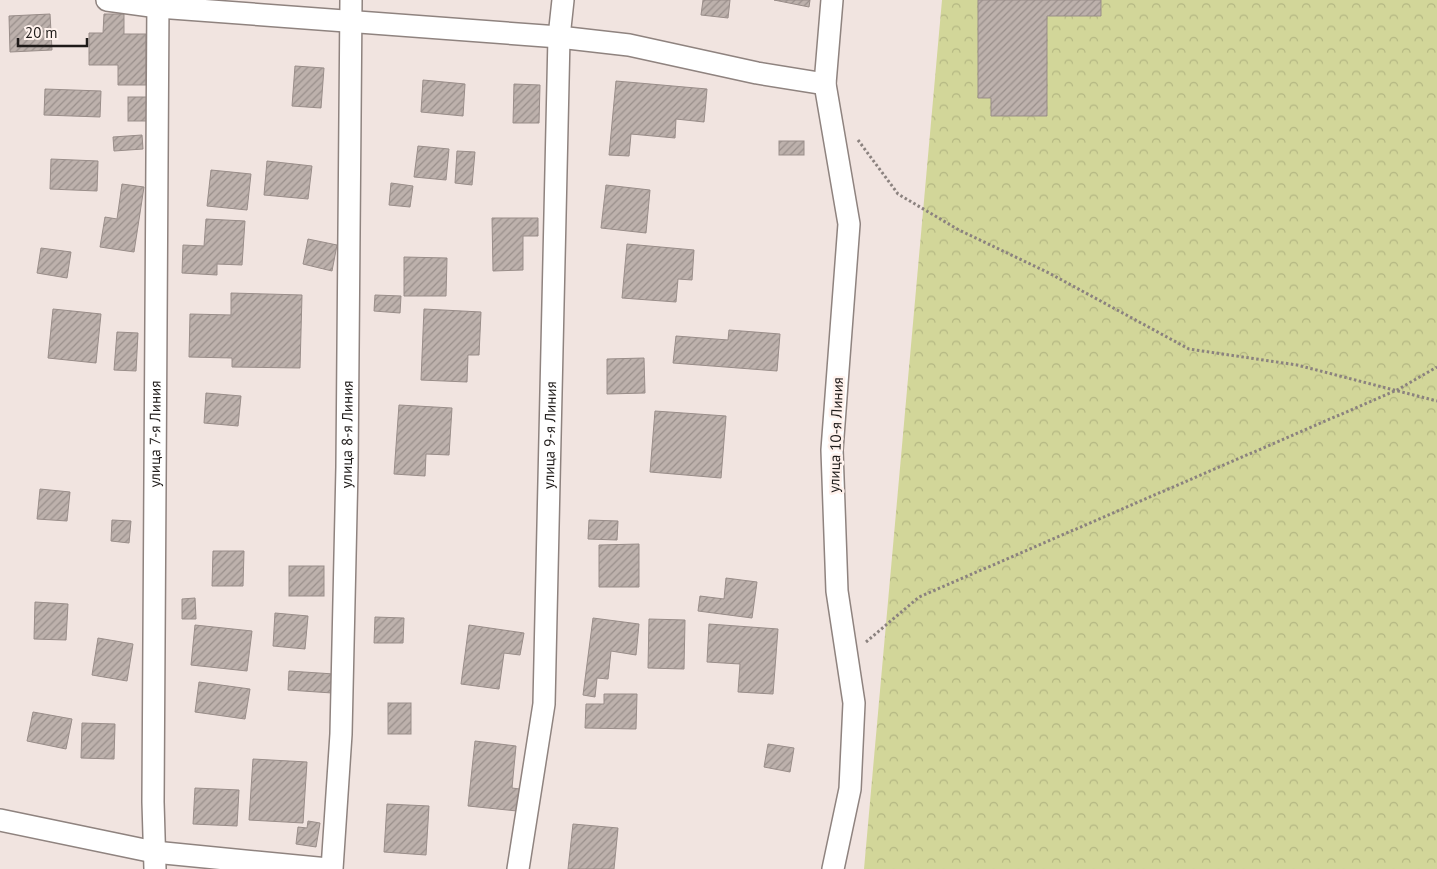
<svg xmlns="http://www.w3.org/2000/svg" width="1437" height="869" font-family="'PT Sans',sans-serif">
<style>
.forest{fill:url(#forest-crowns)}
.building{fill:url(#building-hatch);stroke:#998d89}
.lines{fill:none;stroke-linecap:round;stroke-linejoin:round}
.street-casing{stroke:#8f837f;stroke-width:24}
.path{stroke:#8b827f;stroke-width:3;stroke-dasharray:2.5 2.5;stroke-linecap:butt}
.street{stroke:#fff;stroke-width:21}
.labels{text-anchor:middle;stroke-width:5;stroke-linejoin:round;paint-order:stroke}
.street-label{font-size:15px;fill:#1f1b19;stroke:#fff2ed}
</style>
<defs>
<pattern id="forest-crowns" width="20" height="18" patternUnits="userSpaceOnUse" patternTransform="scale(1.25)"><rect width="20" height="18" fill="#d2d699"/><path d="M2 6a3 3 0 1 1 6 0M12 15a3 3 0 1 1 6 0" fill="none" stroke="#b4b783"/></pattern>
<pattern id="building-hatch" width="6" height="6" patternUnits="userSpaceOnUse" patternTransform="scale(1.25)"><rect width="6" height="6" fill="#bdb1ac"/><path d="M-1 1l2-2M0 6l6-6M5 7l2-2" fill="none" stroke="#998f8b"/></pattern>
</defs>
<rect width="100%" height="100%" fill="#f1e4e0"/>
<!-- forest -->
<path class="forest" d="M942,0H1437V869H864Z"/>
<!-- building -->
<g class="building">
<path d="M703,0H730L728,18L701,15Z"/>
<path d="M774,0H810L809,7Z"/>
<path d="M978,0H1101V16H1047V116H991V98H978Z"/>
<path d="M50,14L52,50L10,52L9,16Z"/>
<path d="M104,14H124V34H146V85H118V65H89V33H103Z"/>
<path d="M295,66L324,68L321,108L292,106Z"/>
<path d="M423,80L465,84L463,116L421,112Z"/>
<path d="M616,81L707,89L704,122L676,119L675,138L631,134L629,156L609,155Z"/>
<path d="M514,84L540,85L539,123H513Z"/>
<path d="M45,89L101,91L100,117L44,115Z"/>
<rect x="128" y="97" width="19" height="24"/>
<path d="M142,135L143,149L114,151L113,137Z"/>
<rect x="779" y="141" width="25" height="14"/>
<path d="M418,146L449,149L446,180L414,177Z"/>
<path d="M457,151L475,152L472,185L455,183Z"/>
<path d="M51,159L98,161L97,191L50,189Z"/>
<path d="M267,161L312,166L308,199L264,195Z"/>
<path d="M211,170L251,174L247,210L207,206Z"/>
<path d="M391,183L413,186L410,207L389,205Z"/>
<path d="M122,184L144,187L134,252L100,247L105,217L117,219Z"/>
<path d="M606,185L650,190L646,233L601,228Z"/>
<path d="M492,218H538V236H523V270L493,271Z"/>
<path d="M206,219L245,221L242,265L217,264V275L182,273L183,245L204,246Z"/>
<path d="M308,239L337,245L332,271L303,264Z"/>
<path d="M627,244L694,250L692,280L678,279L676,302L622,298Z"/>
<path d="M41,248L71,252L67,278L37,273Z"/>
<path d="M404,257L447,258L446,296H404Z"/>
<path d="M231,293L302,295L300,368L232,367V358L189,357L190,314L231,315Z"/>
<path d="M375,295L401,296L400,313L374,311Z"/>
<path d="M53,309L101,314L96,363L48,358Z"/>
<path d="M424,309L481,312L479,355H468L467,382L421,380Z"/>
<path d="M729,330L780,334L777,371L673,363L676,336L728,340Z"/>
<path d="M117,332L138,333L136,371L114,370Z"/>
<path d="M644,358L645,393L607,394V359Z"/>
<path d="M206,393L241,396L238,426L204,423Z"/>
<path d="M399,405L452,408L449,455L426,454L425,476L394,474Z"/>
<path d="M655,411L726,416L721,478L650,472Z"/>
<path d="M40,489L70,492L67,521L37,519Z"/>
<path d="M112,520L131,521L129,543L111,541Z"/>
<path d="M589,520L618,521L617,540L588,539Z"/>
<path d="M639,544V587H599V545Z"/>
<path d="M213,551H244L243,586H212Z"/>
<rect x="289" y="566" width="35" height="30"/>
<path d="M726,578L757,582L752,618L698,611L700,596L724,599Z"/>
<path d="M195,598L196,619H182V599Z"/>
<path d="M35,602L68,604L66,640L34,639Z"/>
<path d="M275,613L308,616L305,649L273,646Z"/>
<path d="M375,617L404,618L403,643H374Z"/>
<path d="M593,618L639,624L636,655L611,651L608,679L597,678L595,697L583,695Z"/>
<path d="M649,619L685,620L684,669L648,668Z"/>
<path d="M709,624L778,629L773,694L738,692L740,664L707,662Z"/>
<path d="M195,625L252,631L247,671L191,665Z"/>
<path d="M469,625L524,633L520,655L504,653L499,689L461,684Z"/>
<path d="M98,638L133,644L127,681L92,675Z"/>
<path d="M289,671L334,674L332,693L288,690Z"/>
<path d="M199,682L250,689L245,719L195,712Z"/>
<path d="M604,694H637L636,729L585,728L586,704H604Z"/>
<rect x="388" y="703" width="23" height="31"/>
<path d="M33,712L72,719L66,749L27,741Z"/>
<path d="M82,723L115,724L114,759L81,758Z"/>
<path d="M475,741L516,746L512,788L520,789L517,811L468,806Z"/>
<path d="M768,744L794,748L790,772L764,767Z"/>
<path d="M253,759L307,762L303,823L249,820Z"/>
<path d="M195,788L239,790L237,826L193,824Z"/>
<path d="M387,804L429,806L426,855L384,852Z"/>
<path d="M308,821L320,823L316,847L296,844L298,827L307,828Z"/>
<path d="M573,824L618,828L614,869H568Z"/>
</g>
<g class="lines">
<!-- street casing -->
<g class="street-casing">
<g id="street">
<path d="M107,0L158,7L559,37L629,45L757,73L825,84"/>
<path d="M832,0L825,84L849,224L832,450L837,591L854,703L850,789L833,869"/>
<path d="M0,820L154,852L328,869"/>
<path id="s1" d="M155,869L153,802L158,0"/>
<path id="s2" d="M332,869L341,734L347,467L351,0"/>
<path id="s3" d="M518,869L544,704L559,37L563,0"/>
</g>
</g>
<!-- path -->
<g class="path">
<path d="M858,140L898,194L959,230L1049,273L1189,349L1297,365L1437,401"/>
<path d="M866,642L919,597L1397,390L1437,367"/>
</g>
<!-- street -->
<use href="#street" class="street"/>
</g>
<g class="labels">
<!-- street labels -->
<g class="street-label">
<text dy="5" stroke="none"><textPath href="#s1" startOffset="435">улица 7-я Линия</textPath></text>
<text dy="5" stroke="none"><textPath href="#s2" startOffset="435">улица 8-я Линия</textPath></text>
<text dy="5" stroke="none"><textPath href="#s3" startOffset="436">улица 9-я Линия</textPath></text>
<text transform="translate(836 435) rotate(-88)" y="5">улица 10-я Линия</text>
</g>
</g>
<!-- scale -->
<path d="M18 38v8h69v-8" fill="none" stroke="#1f1b19" stroke-width="2.5"/>
<text x="25" y="38" font-size="15" fill="#1f1b19" stroke="#fff2ed" stroke-width="4" paint-order="stroke">20 m</text>
</svg>
